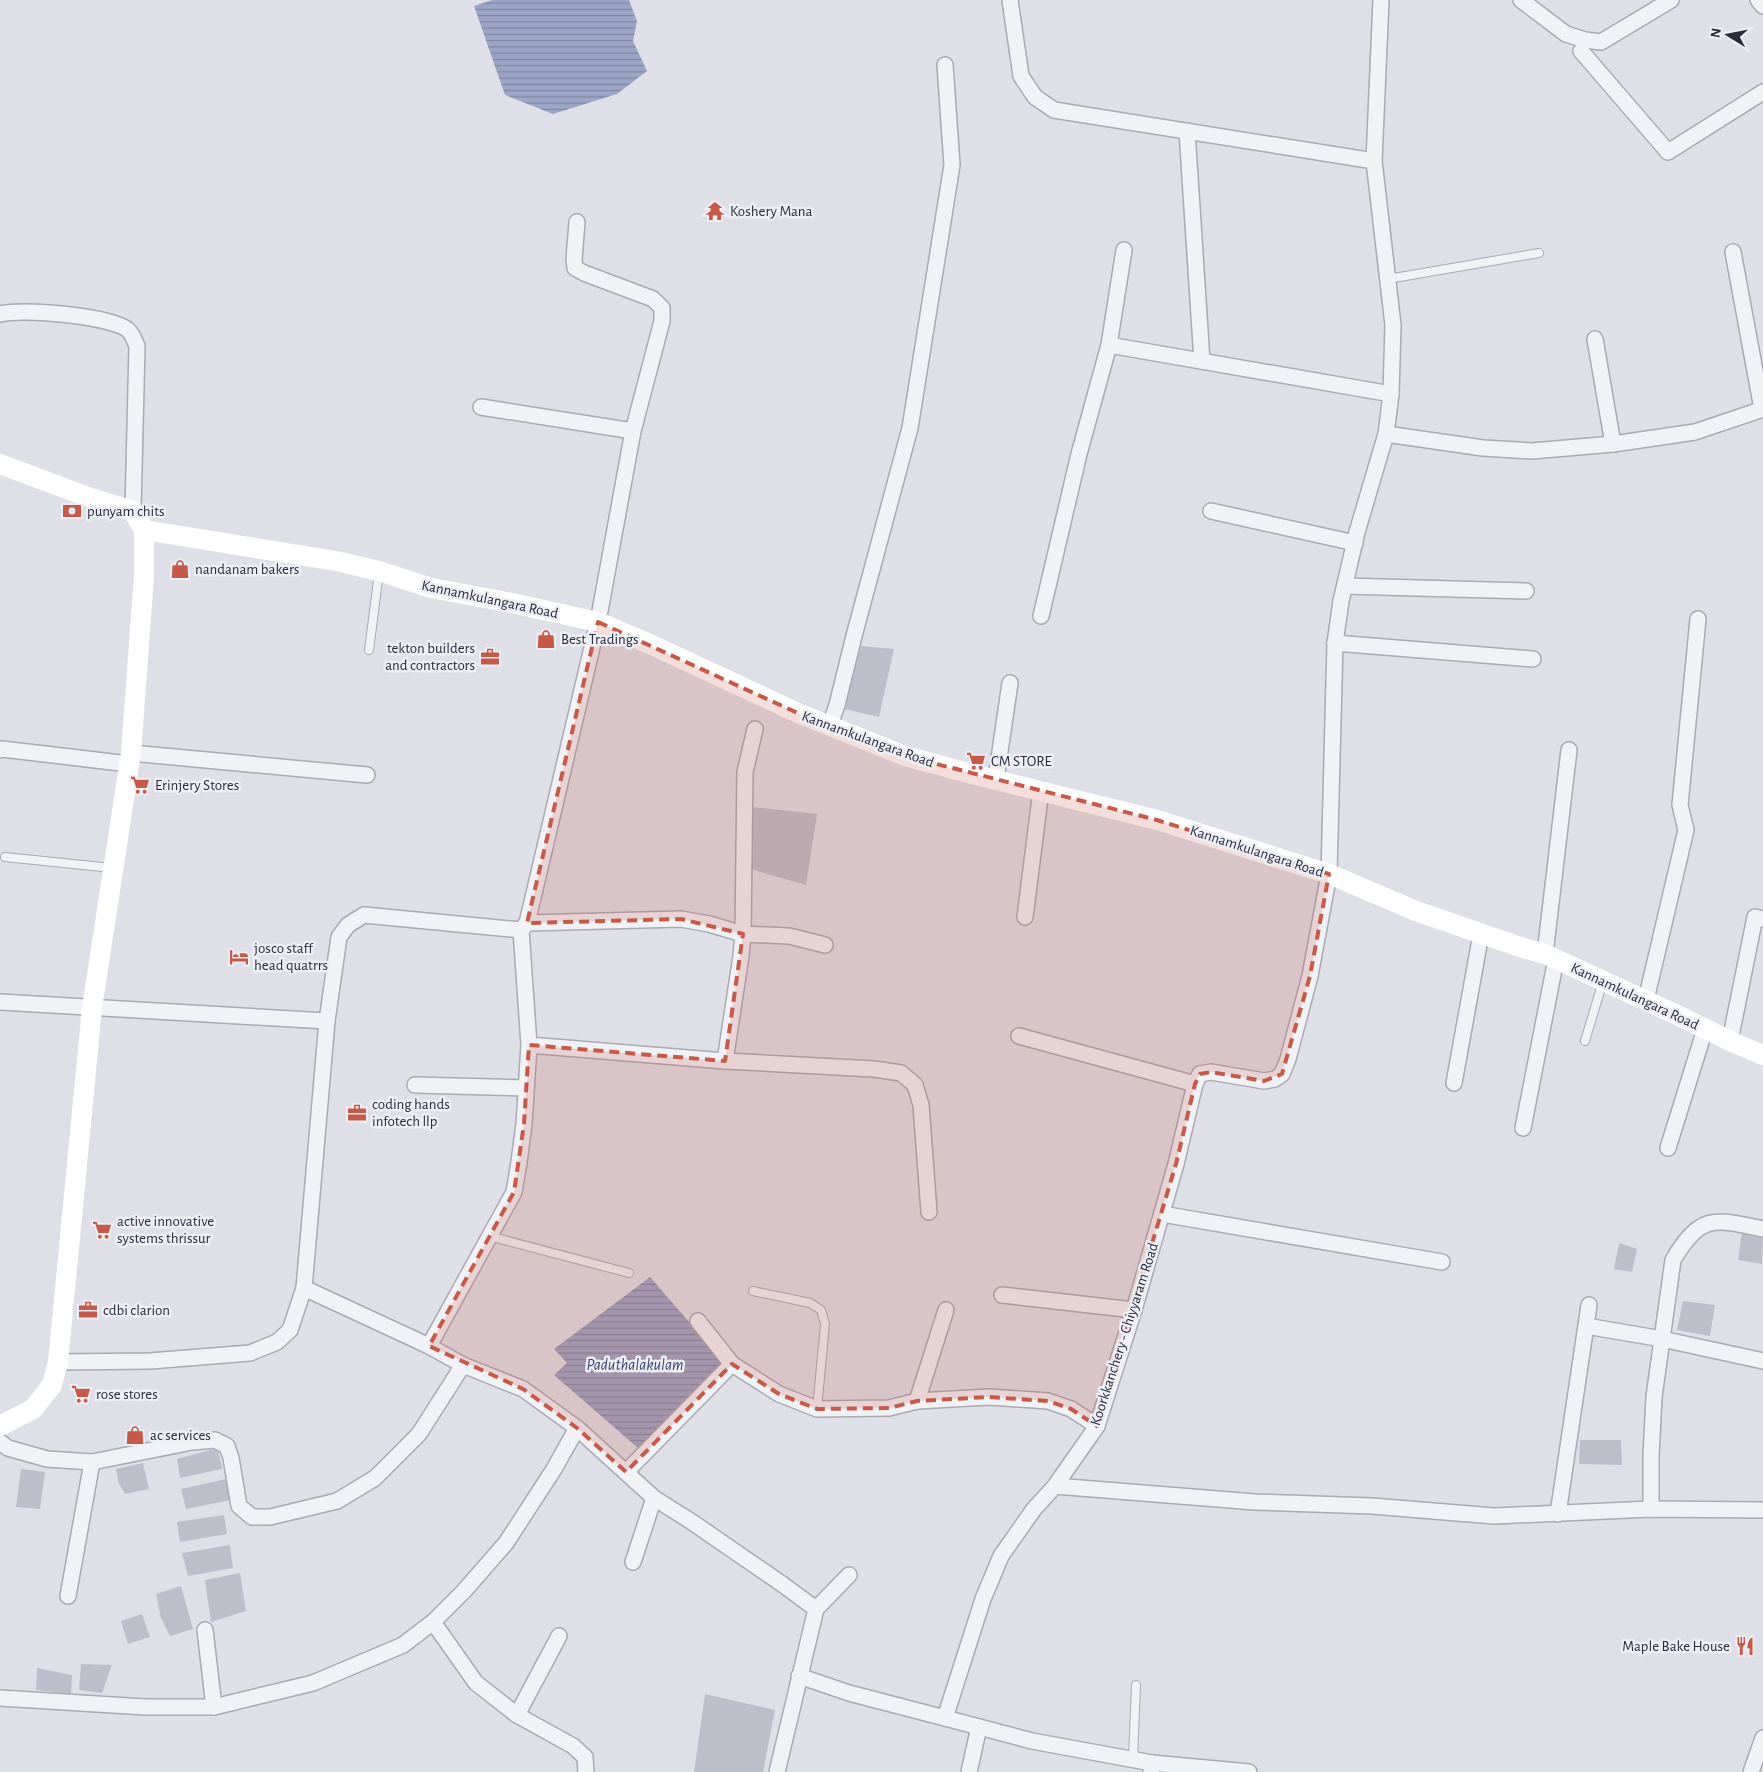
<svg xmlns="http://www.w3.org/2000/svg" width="1763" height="1772" font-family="'Alegreya Sans',sans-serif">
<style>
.water{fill:url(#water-rules)}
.building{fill:#bcbeca}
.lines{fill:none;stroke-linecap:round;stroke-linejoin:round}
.lane-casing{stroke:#a8aab4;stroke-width:10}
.street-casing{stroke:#a8aab4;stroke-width:18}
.lane{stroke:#f1f2f6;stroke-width:8}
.street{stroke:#f1f2f6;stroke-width:15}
.secondary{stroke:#fff;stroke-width:20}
.marked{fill:#c55a4b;fill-opacity:0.2;stroke:#c55a4b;stroke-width:4;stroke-dasharray:10 6;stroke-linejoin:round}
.labels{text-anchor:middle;stroke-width:5;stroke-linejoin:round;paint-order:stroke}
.poi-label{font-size:15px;fill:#292b3d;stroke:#eeeff5;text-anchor:start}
.street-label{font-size:15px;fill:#292b3d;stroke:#eeeff5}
.water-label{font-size:16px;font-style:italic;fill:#36406e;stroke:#eeeff5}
</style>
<defs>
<pattern id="water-rules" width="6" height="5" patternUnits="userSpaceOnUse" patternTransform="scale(1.25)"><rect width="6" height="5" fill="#9ca5c5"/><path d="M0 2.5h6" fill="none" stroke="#7f87a1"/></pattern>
</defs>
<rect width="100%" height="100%" fill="#dfe0e7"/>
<!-- water -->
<g class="water">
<path d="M492,0H629L637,21L633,41L647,71L617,94L553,114L505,95L474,6Z"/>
<path d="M650,1277L723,1361L638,1448L554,1375L567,1363L554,1349Z"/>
</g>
<!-- building -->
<g class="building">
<path d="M861,646L894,649L879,717L844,709Z"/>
<path d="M752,807L817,814L806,885L750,869Z"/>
<path d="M1742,1231L1763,1234L1762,1264L1738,1260Z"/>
<path d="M1619,1243L1637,1249L1632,1272L1614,1269Z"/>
<path d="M1683,1301L1715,1305L1710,1336L1677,1330Z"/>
<path d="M1580,1440H1621L1622,1465L1579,1464Z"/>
<path d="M218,1448L222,1469L180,1478L177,1459Z"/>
<path d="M143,1463L149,1489L125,1494L119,1484L116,1469Z"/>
<path d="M21,1469L45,1472L40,1509L16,1507Z"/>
<path d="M226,1479L231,1500L186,1509L181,1489Z"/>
<path d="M224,1515L227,1534L180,1542L177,1522Z"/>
<path d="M230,1545L233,1568L188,1576L182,1553Z"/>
<path d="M240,1573L246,1611L211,1622L205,1580Z"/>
<path d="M181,1586L193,1629L170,1636L161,1618L156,1594Z"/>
<path d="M142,1614L150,1637L128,1644L121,1621Z"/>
<path d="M81,1664L112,1665L102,1693L79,1690Z"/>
<path d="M37,1668L72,1675L71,1694L36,1690Z"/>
<path d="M705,1694L775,1710L763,1772H694Z"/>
</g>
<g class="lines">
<!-- lane casing -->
<g class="lane-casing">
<g id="lane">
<path d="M1388,279L1539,253"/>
<path d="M369,650L379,572"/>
<path d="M5,857L112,868"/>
<path d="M1585,1041L1603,981"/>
<path d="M489,1236L629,1273"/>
<path d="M753,1291L810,1303L821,1310L825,1324L817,1409"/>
<path d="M1133,1759L1136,1685"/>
</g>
</g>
<!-- street casing -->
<g class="street-casing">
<g id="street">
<path d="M1010,0L1021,76L1035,97L1054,110L1374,161"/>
<path d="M1521,0L1566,34L1585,40L1601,42L1671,0"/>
<path d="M1758,0L1763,6"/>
<path d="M1581,51L1668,152L1763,92"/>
<path d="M1187,131L1202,361"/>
<path d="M1124,250L1109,345L1391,394"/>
<path d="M1733,252L1762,409"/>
<path d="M0,314C22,308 111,316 128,330C132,333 135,342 137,346L133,511"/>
<path d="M1595,339L1613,444"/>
<path d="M481,407L633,431"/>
<path d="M1386,434L1483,448L1532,451L1613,444L1695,432L1763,409"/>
<path d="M1211,511L1355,543"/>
<path d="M1345,586L1526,591"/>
<path d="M1041,616L1079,454L1109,345"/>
<path d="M1335,643L1533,659"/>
<path d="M830,725L837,705L854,636L910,428L952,165L945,65"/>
<path d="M755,729L745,772L743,934L789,936L825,945"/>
<path d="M0,750L2,749L129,764"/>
<path d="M131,753L367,775"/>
<path d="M996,779L1010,683"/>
<path d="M1025,917L1041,790"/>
<path d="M527,923L681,919L709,924L743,934L741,956L725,1061"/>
<path d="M521,930L529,1045L725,1061L874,1069L901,1073L915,1085L921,1105L929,1212"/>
<path d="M1545,954L1569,750"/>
<path d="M1646,1000L1686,830L1680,805L1698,619"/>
<path d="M0,1002L327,1021"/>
<path d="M1019,1036L1195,1084"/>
<path d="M1730,1041L1755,917L1763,919"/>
<path d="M1454,1083L1481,934"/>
<path d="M415,1085L526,1088"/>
<path d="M1523,1128L1556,959"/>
<path d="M1668,1148L1705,1029"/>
<path d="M1162,1214L1442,1262"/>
<path d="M304,1288L327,1021L339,937L348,925L364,915L521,930L527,923L598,622L633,431L662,321V308L653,299L584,273L575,268L574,259L577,222"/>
<path d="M1002,1295L1134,1310"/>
<path d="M698,1321L732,1364L779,1394L817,1409L889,1408L917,1401L989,1397L1048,1401L1071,1409L1097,1426"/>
<path d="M1586,1326L1662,1339L1763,1361"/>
<path d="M429,1346L514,1192L519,1162L524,1124L529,1045"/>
<path d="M917,1401L946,1310"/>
<path d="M577,1428L654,1498L692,1522L782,1584L816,1609L777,1772"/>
<path d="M0,1442L8,1448L47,1459L92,1462L192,1442L215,1440L227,1446L231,1458L239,1506L252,1517H270L337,1501L375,1478L419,1434L463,1365"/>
<path d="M626,1472L732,1364"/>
<path d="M1055,1486L1255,1502L1372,1506L1494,1516L1651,1509L1763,1510"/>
<path d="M1651,1509V1456L1654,1397L1673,1260C1701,1213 1715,1219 1763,1229"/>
<path d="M1558,1514L1589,1305"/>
<path d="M633,1562L654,1498"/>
<path d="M68,1596L92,1462"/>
<path d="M816,1609L849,1575"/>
<path d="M433,1622L476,1683L517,1715L573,1746L585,1757L586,1772"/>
<path d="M205,1630L214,1707"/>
<path d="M799,1676L849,1693L945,1718"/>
<path d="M0,1698L145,1707H214L313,1683L403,1645L433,1622L464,1591L506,1543L554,1469L577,1428L523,1389L463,1365L429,1346L304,1288L290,1330L277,1342L250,1353L150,1361L58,1362"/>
<path d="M517,1715L559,1636"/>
<path d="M1152,1763L1249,1772"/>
<path d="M969,1772L979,1727"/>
<path d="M1151,1772L1152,1763L1032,1741L945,1718L983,1599L1001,1556L1034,1509L1055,1486L1097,1426L1134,1310L1176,1164L1195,1084L1200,1074L1211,1072L1264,1081L1275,1079L1282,1074L1288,1059L1310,976L1329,874L1335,643L1341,601L1357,532L1386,434L1391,394L1393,325L1374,161L1381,0"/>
<path d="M1751,1772L1763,1738"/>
</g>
</g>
<!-- lane -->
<use href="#lane" class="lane"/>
<!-- street -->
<use href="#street" class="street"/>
<!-- secondary -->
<g class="secondary">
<path d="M0,464L91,498L133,511L144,530V576L131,753L92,1008L58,1362L52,1385L33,1409L0,1426"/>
<path d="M144,530L336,561L379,571L431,588L512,603L598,622L652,645L800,714L905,756L972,774L1157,820L1329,874L1416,911L1520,947L1545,954L1673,1013L1730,1041L1763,1055"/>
</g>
</g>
<!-- marked area -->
<path class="marked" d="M598,622L800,714L905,756L1157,820L1329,874L1310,976L1282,1074L1264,1081L1211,1072L1200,1074L1195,1084L1176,1164L1097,1426L1071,1409L1048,1401L989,1397L917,1401L889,1408L817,1409L779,1394L732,1364L626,1472L577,1428L523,1389L429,1346L514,1192L524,1124L529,1045L725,1061L743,934L681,919L527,923Z"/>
<!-- icons -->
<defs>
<g id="temple-bare" transform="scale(1.5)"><path d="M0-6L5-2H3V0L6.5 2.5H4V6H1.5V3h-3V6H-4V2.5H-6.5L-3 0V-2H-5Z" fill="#c55a4b" stroke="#eeeff5" stroke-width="2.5" paint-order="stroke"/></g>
<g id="bank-bare" transform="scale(1.5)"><path d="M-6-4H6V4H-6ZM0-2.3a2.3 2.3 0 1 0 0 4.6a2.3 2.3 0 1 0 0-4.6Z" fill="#c55a4b" stroke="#eeeff5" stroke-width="2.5" paint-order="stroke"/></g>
<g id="shop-bare" transform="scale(1.5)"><path d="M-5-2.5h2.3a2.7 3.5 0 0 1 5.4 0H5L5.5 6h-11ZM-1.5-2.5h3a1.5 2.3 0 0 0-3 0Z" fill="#c55a4b" stroke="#eeeff5" stroke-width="2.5" paint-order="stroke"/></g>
<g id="office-bare" transform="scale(1.5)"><path d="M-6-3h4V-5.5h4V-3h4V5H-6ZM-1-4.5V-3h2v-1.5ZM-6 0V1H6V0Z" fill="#c55a4b" stroke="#eeeff5" stroke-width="2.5" paint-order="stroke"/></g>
<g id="supermarket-bare" transform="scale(1.5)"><path d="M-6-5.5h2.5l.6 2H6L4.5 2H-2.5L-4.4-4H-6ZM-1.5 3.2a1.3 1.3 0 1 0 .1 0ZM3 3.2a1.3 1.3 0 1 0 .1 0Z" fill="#c55a4b" stroke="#eeeff5" stroke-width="2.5" paint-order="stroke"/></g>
<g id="hotel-bare" transform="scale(1.5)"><path d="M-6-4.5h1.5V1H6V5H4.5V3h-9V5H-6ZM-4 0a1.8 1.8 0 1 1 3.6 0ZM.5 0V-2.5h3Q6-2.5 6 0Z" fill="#c55a4b" stroke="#eeeff5" stroke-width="2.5" paint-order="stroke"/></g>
<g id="restaurant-bare" transform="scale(1.5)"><path d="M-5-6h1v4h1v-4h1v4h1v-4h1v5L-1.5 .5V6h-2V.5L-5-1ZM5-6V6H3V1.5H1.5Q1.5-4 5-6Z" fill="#c55a4b" stroke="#eeeff5" stroke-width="2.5" paint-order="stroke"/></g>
</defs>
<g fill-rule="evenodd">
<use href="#temple-bare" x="715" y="211"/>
<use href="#bank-bare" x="72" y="511"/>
<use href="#shop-bare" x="180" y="569"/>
<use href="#shop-bare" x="546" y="639"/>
<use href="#office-bare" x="490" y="657"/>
<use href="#supermarket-bare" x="976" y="761"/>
<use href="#supermarket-bare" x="140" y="785"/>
<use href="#hotel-bare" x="239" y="957"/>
<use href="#office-bare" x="357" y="1113"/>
<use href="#supermarket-bare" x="102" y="1230"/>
<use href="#office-bare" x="88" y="1310"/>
<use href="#supermarket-bare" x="81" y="1394"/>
<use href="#shop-bare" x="135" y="1435"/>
<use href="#restaurant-bare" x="1745" y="1646"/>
</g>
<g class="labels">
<!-- poi labels -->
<g class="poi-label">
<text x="730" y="216">Koshery Mana</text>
<text x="87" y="516">punyam chits</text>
<text x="195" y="574">nandanam bakers</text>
<text x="561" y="644">Best Tradings</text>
<text x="475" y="653" text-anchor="end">tekton builders<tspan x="475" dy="17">and contractors</tspan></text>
<text x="991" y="766">CM STORE</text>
<text x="155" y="790">Erinjery Stores</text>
<text x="254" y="953">josco staff<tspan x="254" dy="17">head quatrrs</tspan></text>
<text x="372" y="1109">coding hands<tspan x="372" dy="17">infotech llp</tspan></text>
<text x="117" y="1226">active innovative<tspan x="117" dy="17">systems thrissur</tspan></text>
<text x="103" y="1315">cdbi clarion</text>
<text x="96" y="1399">rose stores</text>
<text x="150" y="1440">ac services</text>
<text x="1730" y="1651" text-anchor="end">Maple Bake House</text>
</g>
<!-- street labels -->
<g class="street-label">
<text transform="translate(490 599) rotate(12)" y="5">Kannamkulangara Road</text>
<text transform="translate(868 739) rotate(20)" y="5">Kannamkulangara Road</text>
<text transform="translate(1257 851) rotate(18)" y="5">Kannamkulangara Road</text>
<text transform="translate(1635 996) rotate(25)" y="5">Kannamkulangara Road</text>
<text transform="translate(1124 1334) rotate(-72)" y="5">Koorkkanchery - Chiyyaram Road</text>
</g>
<!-- water labels -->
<g class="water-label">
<text x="635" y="1370">Paduthalakulam</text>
</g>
</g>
<!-- north arrow -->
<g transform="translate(1728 35) rotate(280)" stroke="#eeeff5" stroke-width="4" paint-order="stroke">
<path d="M0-4L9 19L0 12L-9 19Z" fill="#292b3d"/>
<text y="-8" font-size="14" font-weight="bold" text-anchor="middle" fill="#292b3d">N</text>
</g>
</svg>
